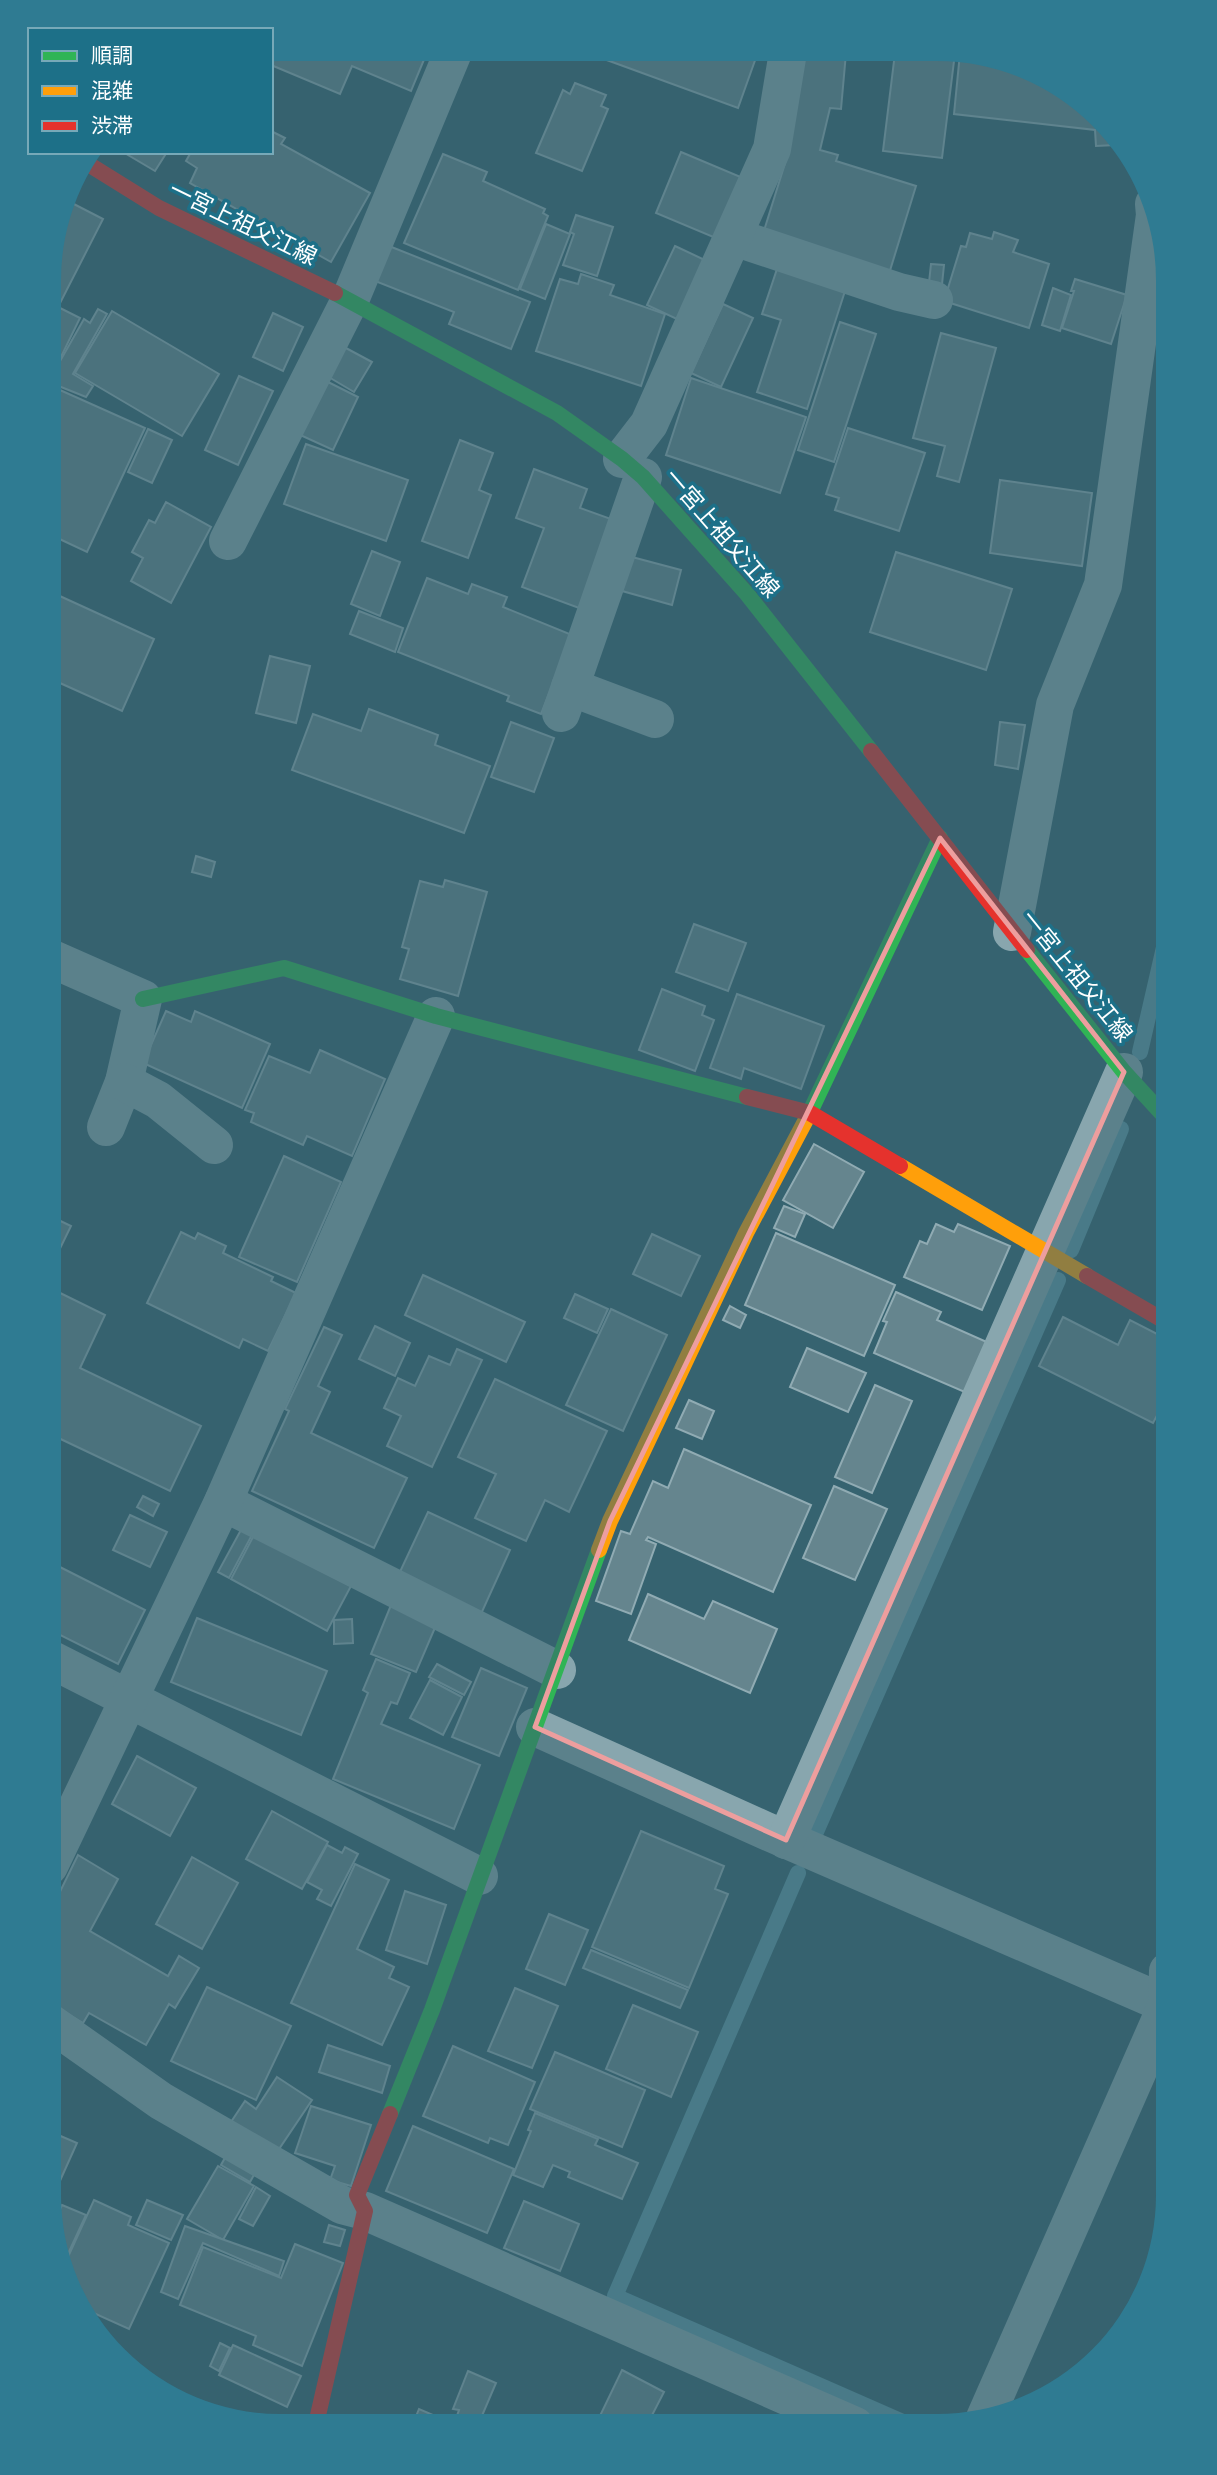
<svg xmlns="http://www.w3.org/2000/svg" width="1217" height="2475" font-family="Ubuntu,'Noto Sans JP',sans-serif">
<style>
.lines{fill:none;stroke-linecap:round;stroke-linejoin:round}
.stream{stroke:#5f98a7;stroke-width:16}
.building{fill:#65858e;stroke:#90abb3;stroke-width:2}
.street{stroke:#88a6ae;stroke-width:38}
.fast{stroke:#30b455;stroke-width:16}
.slow{stroke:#ff9f0a;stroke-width:16}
.jam{stroke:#e5322d;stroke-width:16}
.marked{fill:none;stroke:#ed9e9e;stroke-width:5;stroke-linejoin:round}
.labels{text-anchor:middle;stroke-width:7;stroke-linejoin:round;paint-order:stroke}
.street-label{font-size:23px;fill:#fff;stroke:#1d7088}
</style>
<rect width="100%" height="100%" fill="#366370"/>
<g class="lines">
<!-- stream -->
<g class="stream">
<path d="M1140,1052L1168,930"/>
<path d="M1071,1250L1121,1129"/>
<path d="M815,1834L1058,1280"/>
<path d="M798,1873L615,2296L912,2426"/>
</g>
</g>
<!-- building -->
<g class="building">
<path d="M280,49L428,50L411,91L352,66L340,94L271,65V51Z"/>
<path d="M582,51L758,52L738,108Z"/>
<path d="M793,52L846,53L841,109L830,108L820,150L838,155L836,161L916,186L888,277L762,237L786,160Z"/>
<path d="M895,53H955L942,158L883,151Z"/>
<path d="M960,53H982L1090,107L1115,145L1096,146L1095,130L954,114Z"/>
<path d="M575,83L606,95L601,106L608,109L582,171L536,153L563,90L570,94Z"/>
<path d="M271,131L285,138L281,144L370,193L331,262L190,183L197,168L186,161L191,152H271Z"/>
<path d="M123,152H167L155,171Z"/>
<path d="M681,152L743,178L718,239L656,213Z"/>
<path d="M443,154L487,172L483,181L545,209L543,213L548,216L518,290L404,243Z"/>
<path d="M66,200L103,219L58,307L80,318L59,361L51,357V250Z"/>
<path d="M576,215L613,227L597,276L563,265L574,234L570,232Z"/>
<path d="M546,224L570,234L545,299L520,289Z"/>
<path d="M994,232L1018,240L1013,252L1049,264L1029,328L944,301L961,246L966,247L970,233L992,239Z"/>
<path d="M389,246L530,302L511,349L449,324L454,312L375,281Z"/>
<path d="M675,246L709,262L681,321L647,305Z"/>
<path d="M931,264L944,265L941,294L928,292Z"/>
<path d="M778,266L846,288L807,409L757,392L781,320L762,314Z"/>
<path d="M581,274L614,285L610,295L665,314L641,386L536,351L560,279L578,284Z"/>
<path d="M1075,279L1127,295L1111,344L1062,328L1074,291H1071Z"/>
<path d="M1053,288L1071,295L1060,331L1042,325Z"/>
<path d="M723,304L753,318L721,387L691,373Z"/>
<path d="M98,309L107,314L73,374L93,386L86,397L51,383V371L54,362L59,363L84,319L90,323Z"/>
<path d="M112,311L219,374L182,436L75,373Z"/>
<path d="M273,313L303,327L283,371L253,357Z"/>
<path d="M840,322L876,334L834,462L798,450Z"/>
<path d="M941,333L996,348L959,482L937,476L945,446L913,438Z"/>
<path d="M344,347L372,362L354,392L327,376Z"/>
<path d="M239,376L273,391L238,465L205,450Z"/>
<path d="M691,378L806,417L780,493L666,455Z"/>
<path d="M324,380L358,397L333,450L298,434Z"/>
<path d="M51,386L145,428L87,552L51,535V523L54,517L51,516Z"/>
<path d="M848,428L925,453L899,531L835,510L839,498L826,494Z"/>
<path d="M148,429L172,440L152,483L128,472Z"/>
<path d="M460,440L493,453L479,490L491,495L468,558L422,541Z"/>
<path d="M306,444L408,480L386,541L284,504Z"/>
<path d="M534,469L587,489L580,508L611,519L579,608L522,587L544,528L516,518Z"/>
<path d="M1000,480L1092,493L1082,566L990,553Z"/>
<path d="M166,502L211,527L171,603L131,581L143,558L132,552L149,520L155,523Z"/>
<path d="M372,551L400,562L380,616L351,604Z"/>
<path d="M896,552L1012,589L986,670L870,632Z"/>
<path d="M632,557L681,570L672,605L622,591Z"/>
<path d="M427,578L468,594L472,584L507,597L503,607L572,635L541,714L507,701L509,696L398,652Z"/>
<path d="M51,592L154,639L122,711L51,679Z"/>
<path d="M359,611L403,628L395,652L350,634Z"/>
<path d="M270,656L310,666L296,723L256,713Z"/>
<path d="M369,709L438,735L435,745L490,766L464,833L292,770L313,714L361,731Z"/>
<path d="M511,722L554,738L534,792L491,777Z"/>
<path d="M1000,722L1025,725L1018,769L995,765Z"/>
<path d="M196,856L215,862L211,877L192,872Z"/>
<path d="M445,880L487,892L458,996L400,979L409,949L402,947L420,881L443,887Z"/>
<path d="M694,924L746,943L728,991L676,972Z"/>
<path d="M662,989L705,1006L702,1015L714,1020L695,1071L639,1050Z"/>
<path d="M737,994L824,1026L801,1089L744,1068L741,1079L710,1068Z"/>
<path d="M166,1011L191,1022L195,1011L270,1044L242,1108L143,1063Z"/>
<path d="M320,1050L385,1079L352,1156L307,1136L303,1145L251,1122L254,1113L245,1110L269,1056L310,1073Z"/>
<path d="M814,1144L864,1172L833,1228L783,1200Z"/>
<path d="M284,1156L341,1182L297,1282L239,1257Z"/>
<path d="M784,1206L805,1214L795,1237L774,1228Z"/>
<path d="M50,1216L71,1226L52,1265L50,1264Z"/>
<path d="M936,1224L954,1232L958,1224L1010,1246L982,1310L904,1277L920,1241L927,1244Z"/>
<path d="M181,1232L195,1239L198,1233L226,1246L223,1253L273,1277L271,1281L296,1293L268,1351L243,1339L239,1348L147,1303Z"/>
<path d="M776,1233L895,1285L864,1356L745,1305Z"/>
<path d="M652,1234L700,1256L681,1296L633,1274Z"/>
<path d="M423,1275L525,1322L506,1362L405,1315Z"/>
<path d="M50,1288L105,1315L80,1368L201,1426L170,1491L50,1434Z"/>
<path d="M896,1292L941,1312L937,1320L989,1343L967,1393L874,1353L887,1322L883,1321Z"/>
<path d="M575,1294L608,1309L597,1333L564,1318Z"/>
<path d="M730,1306L746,1315L740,1328L723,1320Z"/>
<path d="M611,1309L667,1335L623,1431L566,1405Z"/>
<path d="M1063,1317L1118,1345L1130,1320L1165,1338L1159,1351L1168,1356V1395L1153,1423L1039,1366Z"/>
<path d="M375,1326L410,1343L395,1376L359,1359Z"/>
<path d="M324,1327L342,1335L318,1386L330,1392L311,1433L407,1478L374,1548L252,1491L289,1411L285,1409Z"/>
<path d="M807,1348L866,1373L848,1412L790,1387Z"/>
<path d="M457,1349L482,1360L432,1467L387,1446L401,1416L384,1408L398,1378L415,1386L429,1356L450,1365Z"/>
<path d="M495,1379L607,1431L569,1512L545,1500L526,1541L475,1518L496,1474L458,1457Z"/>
<path d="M875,1385L912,1401L872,1493L835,1477Z"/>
<path d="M689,1400L714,1411L702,1439L676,1428Z"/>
<path d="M684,1449L811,1505L773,1592L648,1537L646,1540L656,1544L631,1614L596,1601L621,1531L630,1534L653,1481L668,1488Z"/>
<path d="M834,1486L887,1509L855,1580L803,1558Z"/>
<path d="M143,1496L159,1504L153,1516L137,1507Z"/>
<path d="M428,1512L510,1550L481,1614L398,1576Z"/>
<path d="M130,1515L167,1532L150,1567L113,1550Z"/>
<path d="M242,1528L253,1533L229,1578L218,1572Z"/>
<path d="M254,1535L351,1586L327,1631L231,1579Z"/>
<path d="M50,1562L145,1610L118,1664L50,1630Z"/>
<path d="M648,1594L704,1619L713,1601L777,1629L750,1693L629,1640Z"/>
<path d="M391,1605L437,1623L416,1672L371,1654Z"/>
<path d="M197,1618L327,1671L301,1735L171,1682Z"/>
<path d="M352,1619L353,1643L334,1644V1620Z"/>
<path d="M376,1659L410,1673L397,1704L391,1702L381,1724L480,1765L454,1829L333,1779L368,1693L363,1690Z"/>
<path d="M437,1664L471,1682L464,1695L429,1677Z"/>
<path d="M481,1668L527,1688L499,1756L452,1737Z"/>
<path d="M430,1680L462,1697L443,1735L410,1718Z"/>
<path d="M137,1756L196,1788L170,1836L112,1804Z"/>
<path d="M272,1811L328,1842L302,1889L246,1859Z"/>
<path d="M641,1831L724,1866L715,1889L728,1894L689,1988L592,1947Z"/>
<path d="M327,1845L342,1853L345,1847L358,1854L331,1906L317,1899L322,1890L307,1882Z"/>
<path d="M78,1855L118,1879L90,1931L168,1976L179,1956L199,1968L175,2008L169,2004L146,2045L89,2013L83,2023L50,2003L56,1994L49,1990V1930L55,1920L49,1917V1914Z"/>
<path d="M192,1857L238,1883L202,1949L156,1924Z"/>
<path d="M355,1864L389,1880L357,1949L394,1967L389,1978L409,1987L382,2045L291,2003Z"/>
<path d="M405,1891L446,1905L427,1964L386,1950Z"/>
<path d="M549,1914L588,1930L565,1985L526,1969Z"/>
<path d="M591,1950L688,1990L680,2008L583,1968Z"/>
<path d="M207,1987L291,2026L256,2100L171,2061Z"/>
<path d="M515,1988L558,2006L532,2068L488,2051Z"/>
<path d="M633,2005L698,2032L671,2097L606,2069Z"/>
<path d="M328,2045L390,2066L382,2093L319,2072Z"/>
<path d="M453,2046L535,2082L508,2145L490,2138L488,2143L423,2116Z"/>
<path d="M555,2052L645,2090L622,2147L530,2109Z"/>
<path d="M277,2077L312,2100L277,2152L231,2122L245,2101L256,2109Z"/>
<path d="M311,2106L371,2125L351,2186L330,2180L335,2166L295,2153Z"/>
<path d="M535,2113L598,2139L595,2145L638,2163L622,2199L568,2177L570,2172L553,2165L543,2187L513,2175L531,2131L528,2130Z"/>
<path d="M413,2126L514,2169L487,2233L386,2191Z"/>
<path d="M49,2131L77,2143L50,2203L49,2195Z"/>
<path d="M226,2156L255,2173L250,2182L221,2165Z"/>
<path d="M218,2166L254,2186L223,2240L187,2219Z"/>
<path d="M256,2187L270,2196L253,2226L239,2219Z"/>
<path d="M94,2200L131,2217L128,2225L169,2243L129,2329L89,2311L62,2270Z"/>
<path d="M147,2200L183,2215L171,2240L136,2225Z"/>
<path d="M524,2201L579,2224L560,2271L504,2248Z"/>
<path d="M62,2205L86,2215L61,2269L54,2223Z"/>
<path d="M329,2225L345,2230L340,2246L324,2242Z"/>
<path d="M185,2226L284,2261L279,2276L203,2243L178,2299L161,2292Z"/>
<path d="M295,2244L343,2263L302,2366L253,2345L256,2336L180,2305L203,2247L281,2278Z"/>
<path d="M220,2343L230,2348L219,2371L210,2366Z"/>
<path d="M233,2345L301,2376L287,2407L219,2375Z"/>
<path d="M622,2370L664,2392L647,2425H603L597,2422Z"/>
<path d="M468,2371L496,2383L481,2418L497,2425L413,2424L419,2409L454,2424L459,2410L453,2409Z"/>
<path d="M203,2404L217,2409L215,2415L201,2411Z"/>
</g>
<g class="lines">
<!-- street -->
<g class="street">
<path d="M734,237L899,292L934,300"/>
<path d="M622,459L649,424L772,149L788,52"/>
<path d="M228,541L350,300L454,50"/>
<path d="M570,687L655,719"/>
<path d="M561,713L643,477"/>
<path d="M1012,932L1055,705L1103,585L1155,215L1154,204"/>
<path d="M50,958L143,999L124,1082L106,1127"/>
<path d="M124,1082L158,1100L214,1145"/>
<path d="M223,1502L557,1670"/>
<path d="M50,1659L479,1876"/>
<path d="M535,1727L764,1830L1168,2005"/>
<path d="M786,1840L1124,1072"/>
<path d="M49,1866L223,1502L436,1016"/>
<path d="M49,2022L161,2101L342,2205L365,2211L855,2426"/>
<path d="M985,2418L1167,2005L1168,1971"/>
</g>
<!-- fast -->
<g class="fast">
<path d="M335,293L557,413L622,459L643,477L747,594L871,751"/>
<path d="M1027,950L1124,1072L1168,1120"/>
<path d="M143,999L284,968L436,1016L747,1097"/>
<path d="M809,1114L940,838"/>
<path d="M390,2114L432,2010L599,1550"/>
</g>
<!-- slow -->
<g class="slow">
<path d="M900,1166L1087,1276"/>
<path d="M599,1550L610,1521L746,1233L809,1114"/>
</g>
<!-- jam -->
<g class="jam">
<path d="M85,162L159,208L335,293"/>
<path d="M871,751L1027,950"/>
<path d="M747,1097L810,1113L900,1166"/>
<path d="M1087,1276L1168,1323"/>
<path d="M316,2424L365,2211L357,2195L390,2114"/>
</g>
</g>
<!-- marked area -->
<path d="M0 0H1217V2475H0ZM940,838L1124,1072L786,1840L535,1727L610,1521Z" fill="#366370" fill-opacity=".55" fill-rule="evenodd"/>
<path class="marked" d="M940,838L1124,1072L786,1840L535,1727L610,1521Z"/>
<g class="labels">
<!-- street labels -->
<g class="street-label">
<text transform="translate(243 223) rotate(26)" y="8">一宮上祖父江線</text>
<text transform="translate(722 533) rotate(49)" y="8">一宮上祖父江線</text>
<text transform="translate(1077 976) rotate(51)" y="8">一宮上祖父江線</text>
</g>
</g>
<!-- crop -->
<path d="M0 0H1217V2475H0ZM280 61H937A219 219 0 0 1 1156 280V2195A219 219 0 0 1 937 2414H280A219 219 0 0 1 61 2195V280A219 219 0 0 1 280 61Z" fill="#2f7b92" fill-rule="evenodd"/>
<!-- legend -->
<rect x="28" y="28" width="245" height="126" fill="#1d7088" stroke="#77a9b8" stroke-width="2"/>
<rect x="42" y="51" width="35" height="10" fill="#30b455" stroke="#77a9b8" stroke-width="2"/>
<text x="91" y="63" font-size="21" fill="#ffffff">順調</text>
<rect x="42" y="86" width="35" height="10" fill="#ff9f0a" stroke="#77a9b8" stroke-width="2"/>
<text x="91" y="98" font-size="21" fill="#ffffff">混雑</text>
<rect x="42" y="121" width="35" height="10" fill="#e5322d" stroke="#77a9b8" stroke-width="2"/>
<text x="91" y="133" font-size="21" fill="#ffffff">渋滞</text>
</svg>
